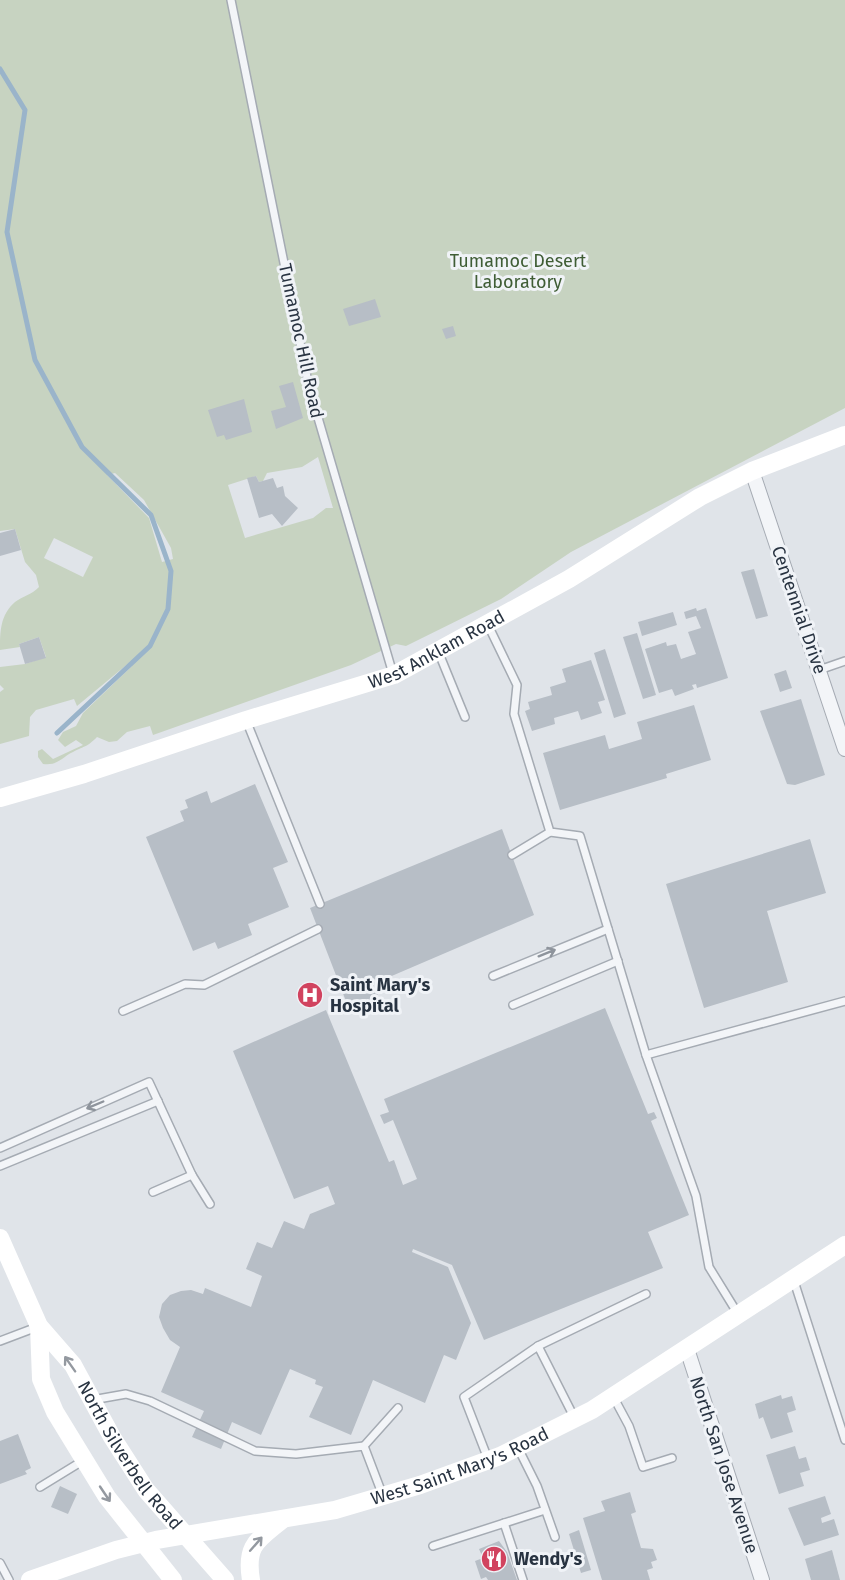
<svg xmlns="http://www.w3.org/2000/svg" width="845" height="1580" font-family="'Fira Sans',sans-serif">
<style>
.green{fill:#c7d3c1;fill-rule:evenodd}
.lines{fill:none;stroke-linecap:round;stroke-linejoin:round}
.stream{stroke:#9ab4ca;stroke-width:5}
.building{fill:#b7bec6}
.lane-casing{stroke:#a5abb3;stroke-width:10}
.street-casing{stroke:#a5abb3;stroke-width:16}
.lane{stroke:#f3f5f8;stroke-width:7}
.street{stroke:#f3f5f8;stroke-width:14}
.secondary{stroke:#fff;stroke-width:18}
.oneway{stroke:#8e949c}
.oneway2{stroke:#9499a0}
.labels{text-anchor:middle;stroke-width:6;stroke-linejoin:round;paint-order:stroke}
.park-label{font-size:18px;fill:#3f5d35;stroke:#f0f3f7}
.street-label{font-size:18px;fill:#283341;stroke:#f0f3f7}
.poi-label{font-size:18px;font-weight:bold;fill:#283341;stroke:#f0f3f7;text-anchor:start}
</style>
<rect width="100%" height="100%" fill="#e0e4e9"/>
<!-- green -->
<path class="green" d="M0,0H845V408L571,552L501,599L406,646L396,644L351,665L153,735L150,726L127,732L117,741L109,742L97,737C86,748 86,745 73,752C62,757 58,766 43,764L38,757V751L42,749L53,759L83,745L76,740L65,747L58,740L63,732L76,726L83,713L132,666L130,662L77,706L74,699L36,710L30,717L29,736L0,744V692L4,689L0,685V667L25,664L46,657L39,637L19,644L20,647L0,650C0,632 0,615 15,602C23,596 31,595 39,587L36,575L25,562L15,529L0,531ZM318,457L333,508H326L313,518L245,538L228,485L256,476L259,482L263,481L267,473L302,467ZM115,473L144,500L171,548L173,559L162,562L149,518L107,475ZM54,538L93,557L83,577L44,558Z"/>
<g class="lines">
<!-- stream -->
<path class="stream" d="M0,69L25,110L7,232L35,360L82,447L151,515L171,571L168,609L150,646L57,733"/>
</g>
<!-- building -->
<g class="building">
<path d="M375,299L381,317L349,326L343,309Z"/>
<path d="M453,326L456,336L446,339L442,329Z"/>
<path d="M293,382L303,418L276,429L271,411L286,407L279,386Z"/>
<path d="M244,399L252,432L226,440L224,435L217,437L208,410Z"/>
<path d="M256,476L259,482L273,478L277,488L283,486L285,496L298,508L282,526L272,514L259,518L247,478Z"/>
<path d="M15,529L21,550L0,556V533Z"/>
<path d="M754,569L768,616L756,619L741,572Z"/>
<path d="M696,608L697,611L706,608L728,678L697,688L696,684L692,685L694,689L675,696L672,689L659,693L645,649L666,642L667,646L676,644L681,659L696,654L688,632L701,628L696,616L686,619L684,612Z"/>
<path d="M673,612L677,625L642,636L638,622Z"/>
<path d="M637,633L656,695L643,699L623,637Z"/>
<path d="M39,637L46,658L25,664L19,644Z"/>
<path d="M605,649L626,714L614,718L594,653Z"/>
<path d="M591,660L605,700L598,702L602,713L581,720L578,711L554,718L555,724L532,731L525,711L530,709L528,702L552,695L550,687L566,682L562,669Z"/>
<path d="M786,670L792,688L780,692L774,674Z"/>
<path d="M801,699L825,775L795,785L787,784L760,711Z"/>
<path d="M694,705L711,760L666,774L667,778L560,810L543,753L605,735L609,749L642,739L637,722Z"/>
<path d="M255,784L288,862L273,868L289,907L248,924L252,935L218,949L215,942L193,951L146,837L184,821L180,811L188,808L185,800L207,791L211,803Z"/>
<path d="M502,829L534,915L373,984L379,998L349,1009L310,908Z"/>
<path d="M810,839L826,893L767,911L788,982L704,1008L666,884Z"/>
<path d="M605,1008L648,1114L654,1112L657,1118L651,1121L689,1215L648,1232L663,1268L484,1340L452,1265L413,1249L412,1252L448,1267L471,1323L456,1360L444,1355L425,1403L373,1380L351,1435L309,1417L323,1387L315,1384L316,1380L290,1369L261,1435L232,1422L221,1449L192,1437L204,1411L161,1392L180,1347L170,1340L163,1328L159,1317L162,1304L170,1295L181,1291L191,1290L203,1294L205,1288L251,1307L262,1276L246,1269L257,1242L272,1248L284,1221L304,1229L310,1214L335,1204L328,1186L294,1199L233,1051L326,1010L389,1162L394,1160L403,1185L417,1179L393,1120L384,1124L380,1115L389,1112L384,1099Z"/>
<path d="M781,1395L782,1399L792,1396L796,1410L787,1413L793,1432L771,1439L763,1417L759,1419L755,1404Z"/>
<path d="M18,1434L31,1468L25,1471L27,1474L0,1484V1441Z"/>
<path d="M795,1446L799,1459L806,1457L810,1470L800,1473L804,1486L779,1494L766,1455Z"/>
<path d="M60,1486L77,1494L68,1514L51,1507Z"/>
<path d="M630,1492L636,1512L631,1514L641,1548L653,1549L657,1560L651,1562L653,1568L647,1570L650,1580H602L583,1518L605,1511L601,1501Z"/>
<path d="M825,1496L831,1514L821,1518L822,1523L834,1519L839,1535L804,1546L788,1508Z"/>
<path d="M579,1530L591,1570L581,1573L569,1534Z"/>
<path d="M499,1541L507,1552L517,1580H488L486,1577L481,1579L475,1561L483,1558L479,1549Z"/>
<path d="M832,1550L840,1580H811L805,1559Z"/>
</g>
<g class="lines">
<!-- lane casing -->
<g class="lane-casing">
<g id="lane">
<path d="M231,0L309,387L393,674"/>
<path d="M488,625L517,685L514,714L550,832L580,836L646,1055L696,1196L709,1267L738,1314"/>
<path d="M438,651L465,717"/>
<path d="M819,670L845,661"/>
<path d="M246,720L320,904"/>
<path d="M512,855L550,832"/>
<path d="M493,976L608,929"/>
<path d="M513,1005L618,961"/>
<path d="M123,1011L185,984L204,985L318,929"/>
<path d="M646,1055L845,1001"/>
<path d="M0,1148L149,1082L192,1175L210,1204"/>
<path d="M0,1166L158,1101"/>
<path d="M153,1192L192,1175"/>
<path d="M794,1281L845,1440"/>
<path d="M0,1341L37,1327"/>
<path d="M538,1346L646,1294"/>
<path d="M614,1398L629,1426L643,1467L672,1458"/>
<path d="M92,1400L126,1394L150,1401L255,1451L296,1454L364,1446L383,1496"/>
<path d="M364,1446L398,1408"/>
<path d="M518,1448L537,1486L555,1537"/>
<path d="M488,1459L464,1397L538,1346L574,1417"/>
<path d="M40,1487L84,1460"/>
<path d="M504,1523L523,1580"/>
<path d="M433,1546L545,1510"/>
<path d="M0,1563L9,1580"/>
</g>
</g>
<!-- street casing -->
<g class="street-casing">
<g id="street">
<path d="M752,471L845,749"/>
<path d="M687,1349L762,1580"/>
</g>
</g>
<!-- lane -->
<use href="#lane" class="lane"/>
<!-- street -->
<use href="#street" class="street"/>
<!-- secondary -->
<g class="secondary">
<path id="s1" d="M0,798L84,774L246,720L394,675L569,579L700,497L752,471L845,435"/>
<path id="s2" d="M0,1238L39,1326L73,1365L112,1437L146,1490L225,1580"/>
<path d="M39,1326L41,1379L55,1412L107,1497L173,1580"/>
<path id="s3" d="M30,1580L116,1550L156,1540L335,1510L420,1485L500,1456L592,1410L845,1245"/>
<path d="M251,1580C245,1544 258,1540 283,1519"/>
</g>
</g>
<!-- one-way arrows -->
<defs><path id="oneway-shaft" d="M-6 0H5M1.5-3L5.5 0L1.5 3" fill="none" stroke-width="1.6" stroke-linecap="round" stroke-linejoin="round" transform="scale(1.5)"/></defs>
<g class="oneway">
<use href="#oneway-shaft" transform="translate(547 953) rotate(-22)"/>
<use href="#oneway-shaft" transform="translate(95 1105) rotate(157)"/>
</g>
<g class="oneway2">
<use href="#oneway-shaft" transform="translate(70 1364) rotate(-125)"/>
<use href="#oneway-shaft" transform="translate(105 1494) rotate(56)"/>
<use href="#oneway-shaft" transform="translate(256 1544) rotate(-49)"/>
</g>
<!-- icons -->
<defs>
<g id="hospital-disc" transform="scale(1.35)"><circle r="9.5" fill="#d1435f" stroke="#f0f3f7"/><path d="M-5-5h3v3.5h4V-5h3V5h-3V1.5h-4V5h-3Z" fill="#fff"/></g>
<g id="restaurant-disc" transform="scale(1.35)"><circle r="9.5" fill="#d1435f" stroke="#f0f3f7"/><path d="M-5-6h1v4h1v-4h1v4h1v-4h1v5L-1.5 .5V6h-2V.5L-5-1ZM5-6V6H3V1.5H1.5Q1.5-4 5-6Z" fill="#fff"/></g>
</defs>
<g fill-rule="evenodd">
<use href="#hospital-disc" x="310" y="995"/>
<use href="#restaurant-disc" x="494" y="1559"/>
</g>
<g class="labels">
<!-- park labels -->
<g class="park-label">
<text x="518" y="267">Tumamoc Desert<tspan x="518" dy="21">Laboratory</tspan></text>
</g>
<!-- street labels -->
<g class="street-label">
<text transform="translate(301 341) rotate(78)" y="6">Tumamoc Hill Road</text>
<text transform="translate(799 610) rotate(71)" y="6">Centennial Drive</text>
<text dy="6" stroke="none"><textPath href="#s1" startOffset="462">West Anklam Road</textPath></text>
<text dy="6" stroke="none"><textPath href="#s2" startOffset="255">North Silverbell Road</textPath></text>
<text dy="6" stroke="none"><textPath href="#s3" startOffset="446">West Saint Mary's Road</textPath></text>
<text transform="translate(724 1465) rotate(72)" y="6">North San Jose Avenue</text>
</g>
<!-- poi labels -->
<g class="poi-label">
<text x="330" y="991">Saint Mary's<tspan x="330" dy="21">Hospital</tspan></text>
<text x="514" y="1565">Wendy's</text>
</g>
</g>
</svg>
